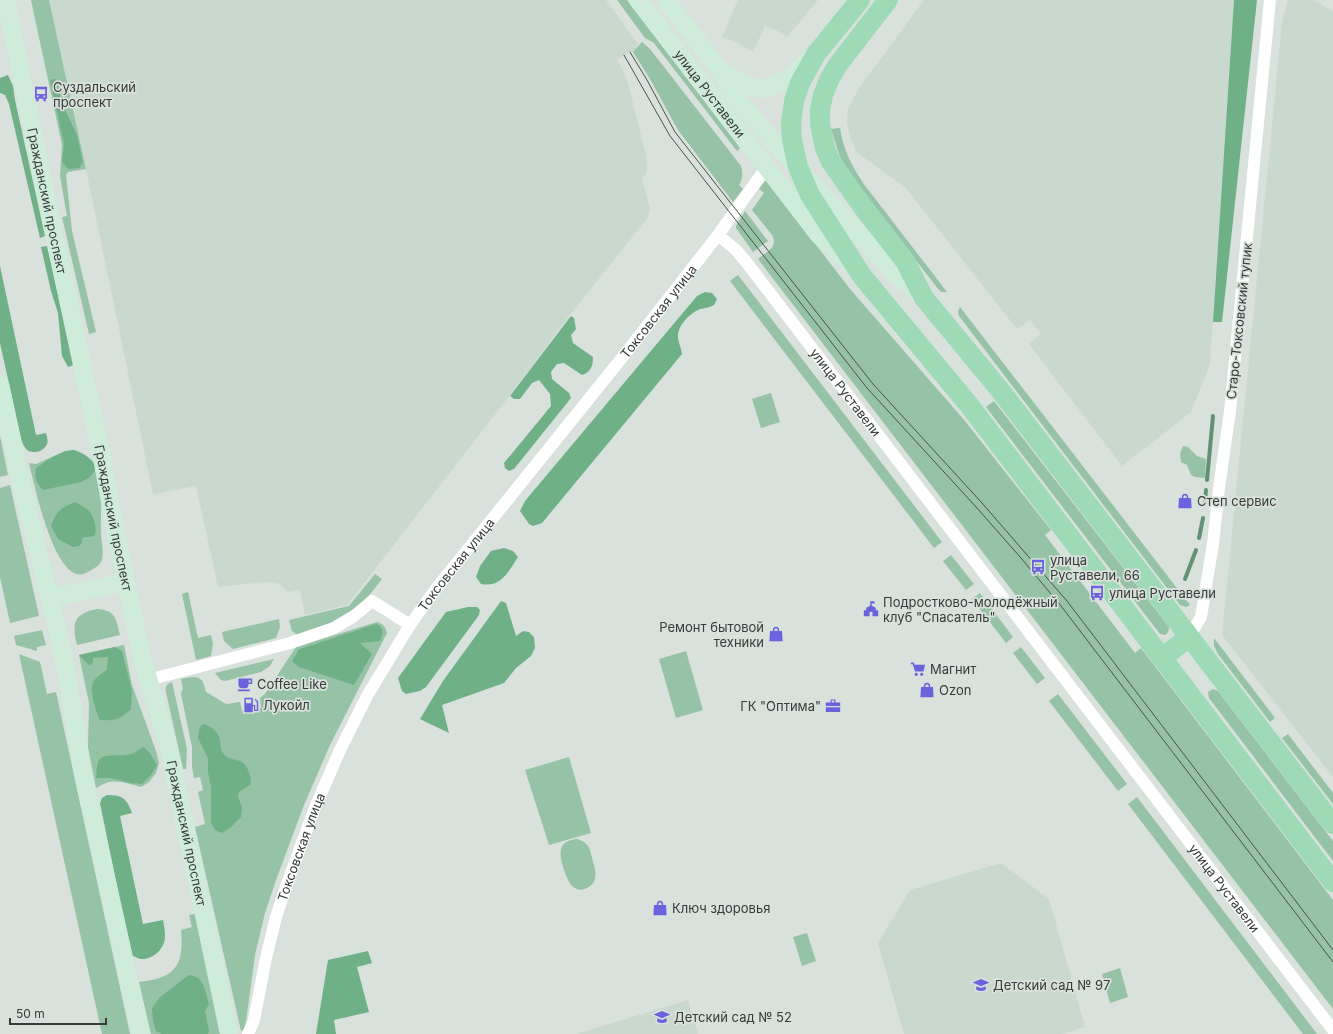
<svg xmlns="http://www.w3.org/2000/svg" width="1333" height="1034" font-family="Inter,sans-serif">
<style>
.built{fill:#c9d9ce}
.green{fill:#96c2a5}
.forest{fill:#6fb087}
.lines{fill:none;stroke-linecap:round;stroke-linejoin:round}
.stream{stroke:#629173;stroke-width:4}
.minor{stroke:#fff;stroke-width:12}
.secondary{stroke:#cfecdb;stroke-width:18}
.primary{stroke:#9edab6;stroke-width:20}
.tram{stroke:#4c514e;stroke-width:1}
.labels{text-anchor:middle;stroke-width:3.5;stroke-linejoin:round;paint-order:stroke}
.poi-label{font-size:13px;fill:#373b39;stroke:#d8e1db;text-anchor:start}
.street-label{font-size:13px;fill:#373b39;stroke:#d8e1db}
</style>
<rect width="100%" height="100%" fill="#d8e1db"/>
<!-- built -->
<g class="built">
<path d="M49,0H606L638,44L635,50L617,59L627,79L646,155L647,172L642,178L650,209L648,217L569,316L507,399L347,605L305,615L300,590L288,592L278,583L265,582L218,587L196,486L153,494L86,169Z"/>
<path d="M738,0H818L787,37L778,31L765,26L753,52L734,41L722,37Z"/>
<path d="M924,0H1234L1210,364L1191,412L1122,466L1029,344L1041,334L1030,320L1017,329L905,187L856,152L849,133L847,121L848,109L859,88Z"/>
<path d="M1288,0H1313L1333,11V777L1222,635L1282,23Z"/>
<path d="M1001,863L1049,899L1085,1027L1062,1034H904L878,943L910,890Z"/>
<path d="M688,1000L698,1034H576Z"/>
</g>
<!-- green -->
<g class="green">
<path d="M31,0H49L86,169L68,172L66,175L72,231L96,332L89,334L62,217L67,216L60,176L62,145Z"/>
<path d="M617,0H627L740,148L737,151L654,43L645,38Z"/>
<path d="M642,42L650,49L741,166C743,174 743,178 739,185L743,189L733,202L678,130L650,79L633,52Z"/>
<path d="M840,128C843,149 852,166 863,183L947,292H942L939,290L858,186L840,157L831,129Z"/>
<path d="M766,180L850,289L965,421L1051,530L1045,535L1135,653L1141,648L1333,900V1009L758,259C766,252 779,247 772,235L752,210L764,193L759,189Z"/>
<path d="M745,211L768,241L753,252L736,228V226Z"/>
<path d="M738,275L942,542L934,548L730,281Z"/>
<path d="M960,307L1190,605L1186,607L1180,605L959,316L958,311Z"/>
<path d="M771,393L780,422L761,428L752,399Z"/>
<path d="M994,401L1169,627C1169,631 1168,633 1165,635L1160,634L986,407Z"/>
<path d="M0,436L8,475L0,477Z"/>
<path d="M1183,446L1188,447L1197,456L1206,459L1205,478L1195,477L1191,475L1187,465L1181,462L1180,454Z"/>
<path d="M74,450C84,454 93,458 97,468C104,489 100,511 101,532C101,542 105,553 101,562C98,567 91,570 86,573C55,588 34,482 29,463L36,464L65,451Z"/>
<path d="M10,485L39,616L10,623L0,577V488Z"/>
<path d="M951,555L974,584L966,590L943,561Z"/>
<path d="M375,574L382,579C376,586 371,594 364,601C346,618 322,627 299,636L292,631L289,620L349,606Z"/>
<path d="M188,592L198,638L211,635L213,644L211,656L196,660L182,594Z"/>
<path d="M980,593L1013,637L1006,643L972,599Z"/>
<path d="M97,609C116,610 116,619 120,635L77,645C72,623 73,614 97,609Z"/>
<path d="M279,619L280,627L276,638L233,649L224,641L222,632Z"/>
<path d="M377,622C384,624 385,627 387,633L330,745L304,805L276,880L265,913L255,955L245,1029L241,1031L195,827L205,824L198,792L203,790L200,777L194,778L192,767V747L181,694L183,688L181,679C197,676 202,674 206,692L226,704L240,702L242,711L261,708L260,698L265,694L296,647Z"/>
<path d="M42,630L46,645L37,647V651L16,645L14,636Z"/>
<path d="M1214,638L1275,718L1270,722L1218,654L1214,646Z"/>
<path d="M124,645L132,685L156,751L159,763L156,773L149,782L141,787C122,782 113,777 96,788L88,747L89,703L79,655Z"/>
<path d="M1021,647L1045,678L1037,684L1013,653Z"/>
<path d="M686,651L703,710L676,718L659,659Z"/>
<path d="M19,654L40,662L47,694L56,692L130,1034H102Z"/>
<path d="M274,659L270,666L261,672L225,681L221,680L215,673Z"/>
<path d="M172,682L187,749L186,769H183L166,692C165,686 167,684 172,682Z"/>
<path d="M1213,689L1218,691L1333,841V861L1209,698L1208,692Z"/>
<path d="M1058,694L1127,784L1118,791L1049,701Z"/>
<path d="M1288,734L1333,793V804L1282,738Z"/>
<path d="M569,757L591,833L549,845L525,770Z"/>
<path d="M1137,797L1317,1034H1303L1128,804Z"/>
<path d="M578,839C582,841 585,842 588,846C590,849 591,854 592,858C595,868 600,882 587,888C572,895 567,878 563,867C559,852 558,840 578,839Z"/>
<path d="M195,914L222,1034H151L139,982C176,978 184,966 181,930L192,927L189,915Z"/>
<path d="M807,933L816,961L802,966L793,937Z"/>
<path d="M1120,968L1128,997L1110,1003L1102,974Z"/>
</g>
<!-- forest -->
<g class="forest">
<path d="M1234,0H1257L1222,322H1213Z"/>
<path d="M8,75L13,86L15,100L45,236L40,238L9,104L5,95L0,93V78Z"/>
<path d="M56,79L62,104L77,135L83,162L79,168L68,169L62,162L64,144L50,80Z"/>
<path d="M47,246L74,365L68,367L62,356L58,313L51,291L41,247Z"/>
<path d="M0,266L36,435L46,433C47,438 49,442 46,446C42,452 33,454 27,450C24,447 22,442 21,438L0,343Z"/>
<path d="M705,292L712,293L717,299L714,305C709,308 704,308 700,309C689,314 677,326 678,338C679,344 681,348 682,354L542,523L533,526L529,524L520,511L525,501L697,296Z"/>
<path d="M571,316L574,318L576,329L571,335L573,343L593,357C593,366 591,372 582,375L564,363L557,364L551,372L552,379L569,393L571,398L514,469L509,471L505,468L504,463L551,406L550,394L539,380L532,383L520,399H514L510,396Z"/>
<path d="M74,450C85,454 90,458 97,468L89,478L81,482L43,490C36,483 34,477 36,468C48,460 59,451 74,450Z"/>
<path d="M75,502C86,508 92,510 95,524C96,529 96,532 94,536L82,538V543L79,546L73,547L58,539L51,526C56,512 60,508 75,502Z"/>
<path d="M504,548L513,551L518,557C509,571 501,588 481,584L476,577L480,566L491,551Z"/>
<path d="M501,601L506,603L516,636L523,631L529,632L534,637L535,648L531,656L516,668L504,683L442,705L449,733L420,719L443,681Z"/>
<path d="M468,607H477L480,610L479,615L426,687L420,691L406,694L402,691L398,678L446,612Z"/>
<path d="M376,624C385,627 383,635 380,641L360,643L372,654L354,685L299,667L292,661L298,651L300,649Z"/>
<path d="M115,647L122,651L132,691L131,709C120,719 115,721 100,720C96,712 89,690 93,682C94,679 104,672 107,669L108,657L93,658V663L89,665L79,655Z"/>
<path d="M203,724C211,726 218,731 220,740C221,744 220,748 222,752C232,766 243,753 249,773C251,777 251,780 250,785L239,792L238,797L242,807L241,817L230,828L222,833L215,830L211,823V787L208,772V758L198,738L200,727Z"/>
<path d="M143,747L149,752L157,765L151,775L142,784L131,783L110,778H96C97,773 96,764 99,760C104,753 119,756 126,755C133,754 138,751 143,747Z"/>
<path d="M107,795C123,795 127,799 132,813L120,816L143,924L163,920C164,925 165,931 165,936C165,948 154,960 140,959C137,958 134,956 131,955L100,803L102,798Z"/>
<path d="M368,951L372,963L357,967L369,1012L334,1020L336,1034H316L328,960Z"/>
<path d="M189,975C205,977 205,991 209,1004L205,1011L209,1031L208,1034H162L156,1031L153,1020L152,1008L160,997Z"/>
</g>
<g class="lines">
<!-- stream -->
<g class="stream">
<path d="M1207,480L1213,416"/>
<path d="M1205,501L1206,490"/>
<path d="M1199,538L1203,518"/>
<path d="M1185,579L1196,550"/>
</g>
<!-- minor -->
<g class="minor">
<path id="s1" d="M718,235L736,250L747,263L1333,1030"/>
<path d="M1189,637L1201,617L1213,544L1219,488L1230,411L1270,0"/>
<path d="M148,680L290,643L334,628L354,616L372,601L410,625"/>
<path id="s2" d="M248,1034L254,1020L266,958L276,917L287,884L314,810L340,750L367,696L410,625L435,590L625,354L718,235L766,168"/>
</g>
<!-- secondary -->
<g class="secondary">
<path id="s3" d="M6,0L55,239L102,458L115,529L143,662L168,744L229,1034"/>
<path id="s4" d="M638,0L818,234L848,263"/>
<path d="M666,0L719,69L735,96L767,134L896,275L924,297"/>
<path d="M719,69C729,75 738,82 749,86C775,96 794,73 812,57"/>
<path d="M0,384L20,478L50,598L66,669L83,774L141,1034"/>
<path d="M50,598L126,582"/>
</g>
<!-- primary -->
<g class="primary">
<path d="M860,0L816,54L800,83L794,101L791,123L792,140L798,167L810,195L862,276L969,405L1333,882"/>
<path d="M888,0L837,66L829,80L823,95L820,110V124L825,148L831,162L863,207L905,261L924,298L1000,390L1333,824"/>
<path d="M1162,658L1189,637"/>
</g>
<!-- tram -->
<g class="tram">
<path d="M630,52L647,80L675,132L766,248L873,384L982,503L1067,601L1333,950"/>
<path d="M624,55L670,136L867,388L977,508L1021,558L1061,606L1333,962"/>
</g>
</g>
<!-- icons -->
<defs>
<g id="bus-bare" transform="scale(1.2)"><path d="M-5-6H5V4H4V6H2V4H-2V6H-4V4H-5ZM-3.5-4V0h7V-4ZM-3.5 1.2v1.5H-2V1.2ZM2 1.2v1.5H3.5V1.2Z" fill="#6b63dd" stroke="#d8e1db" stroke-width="2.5" paint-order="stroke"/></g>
<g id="shop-bare" transform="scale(1.2)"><path d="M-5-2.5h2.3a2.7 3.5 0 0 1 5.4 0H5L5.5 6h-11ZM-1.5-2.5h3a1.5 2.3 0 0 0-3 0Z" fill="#6b63dd" stroke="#d8e1db" stroke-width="2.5" paint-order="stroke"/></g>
<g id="civic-bare" transform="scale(1.2)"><path d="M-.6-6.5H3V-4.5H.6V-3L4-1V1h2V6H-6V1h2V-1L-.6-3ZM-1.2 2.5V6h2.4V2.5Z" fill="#6b63dd" stroke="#d8e1db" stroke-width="2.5" paint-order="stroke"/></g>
<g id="supermarket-bare" transform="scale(1.2)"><path d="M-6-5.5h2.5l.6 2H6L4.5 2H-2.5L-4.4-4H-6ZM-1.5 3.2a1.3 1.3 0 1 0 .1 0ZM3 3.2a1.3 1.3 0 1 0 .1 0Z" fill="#6b63dd" stroke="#d8e1db" stroke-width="2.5" paint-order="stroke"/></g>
<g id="cafe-bare" transform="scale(1.2)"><path d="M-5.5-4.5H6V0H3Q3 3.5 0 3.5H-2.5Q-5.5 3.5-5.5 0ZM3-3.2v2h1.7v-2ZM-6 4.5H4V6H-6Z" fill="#6b63dd" stroke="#d8e1db" stroke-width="2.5" paint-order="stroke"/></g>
<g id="fuel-bare" transform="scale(1.2)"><path d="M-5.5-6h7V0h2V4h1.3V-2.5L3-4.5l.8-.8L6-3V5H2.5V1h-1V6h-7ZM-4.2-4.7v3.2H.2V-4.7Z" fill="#6b63dd" stroke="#d8e1db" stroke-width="2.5" paint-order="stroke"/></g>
<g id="office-bare" transform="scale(1.2)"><path d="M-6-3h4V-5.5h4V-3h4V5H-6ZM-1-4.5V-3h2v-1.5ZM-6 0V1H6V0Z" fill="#6b63dd" stroke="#d8e1db" stroke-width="2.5" paint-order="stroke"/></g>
<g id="school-bare" transform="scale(1.2)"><path d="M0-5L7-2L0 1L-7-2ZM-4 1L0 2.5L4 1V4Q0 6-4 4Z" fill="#6b63dd" stroke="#d8e1db" stroke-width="2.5" paint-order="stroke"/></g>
</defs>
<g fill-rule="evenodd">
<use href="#bus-bare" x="41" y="94"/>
<use href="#shop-bare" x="1185" y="501"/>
<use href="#bus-bare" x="1038" y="567"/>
<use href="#bus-bare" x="1097" y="593"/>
<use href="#civic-bare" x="871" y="609"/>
<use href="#shop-bare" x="776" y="634"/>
<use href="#supermarket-bare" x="918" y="669"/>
<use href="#cafe-bare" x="245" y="684"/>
<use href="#shop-bare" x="927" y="690"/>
<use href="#fuel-bare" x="251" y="705"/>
<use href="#office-bare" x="833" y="706"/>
<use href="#shop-bare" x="660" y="908"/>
<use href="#school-bare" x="981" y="985"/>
<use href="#school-bare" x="662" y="1017"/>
</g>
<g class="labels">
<!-- poi labels -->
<g class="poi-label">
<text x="53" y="92">Суздальский<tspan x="53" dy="15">проспект</tspan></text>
<text x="1197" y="506">Степ сервис</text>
<text x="1050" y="565">улица<tspan x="1050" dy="15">Руставели, 66</tspan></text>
<text x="1109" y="598">улица Руставели</text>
<text x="883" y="607">Подростково-молодёжный<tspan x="883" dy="15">клуб "Спасатель"</tspan></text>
<text x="764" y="632" text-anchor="end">Ремонт бытовой<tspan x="764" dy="15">техники</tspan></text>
<text x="930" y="674">Магнит</text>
<text x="257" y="689">Coffee Like</text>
<text x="939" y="695">Ozon</text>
<text x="263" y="710">Лукойл</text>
<text x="821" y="711" text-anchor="end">ГК "Оптима"</text>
<text x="672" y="913">Ключ здоровья</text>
<text x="993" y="990">Детский сад № 97</text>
<text x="674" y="1022">Детский сад № 52</text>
</g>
<!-- street labels -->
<g class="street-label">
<text dy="5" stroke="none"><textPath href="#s4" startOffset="118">улица Руставели</textPath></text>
<text dy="5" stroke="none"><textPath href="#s3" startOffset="205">Гражданский проспект</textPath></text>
<text dy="5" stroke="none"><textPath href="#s2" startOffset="843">Токсовская улица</textPath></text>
<text transform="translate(1239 321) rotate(-84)" y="5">Старо-Токсовский тупик</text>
<text dy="5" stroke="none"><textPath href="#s1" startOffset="203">улица Руставели</textPath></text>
<text dy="5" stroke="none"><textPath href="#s3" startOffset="529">Гражданский проспект</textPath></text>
<text dy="5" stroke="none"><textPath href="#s2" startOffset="519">Токсовская улица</textPath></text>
<text dy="5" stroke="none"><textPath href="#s3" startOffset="853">Гражданский проспект</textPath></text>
<text dy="5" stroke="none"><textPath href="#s2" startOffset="195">Токсовская улица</textPath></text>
<text dy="5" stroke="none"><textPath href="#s1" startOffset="827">улица Руставели</textPath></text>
</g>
</g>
<!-- scale -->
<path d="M10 1018v6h96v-6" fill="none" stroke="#373b39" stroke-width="2"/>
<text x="16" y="1018" font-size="12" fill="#373b39" stroke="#d8e1db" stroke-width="3" paint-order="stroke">50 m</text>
</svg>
